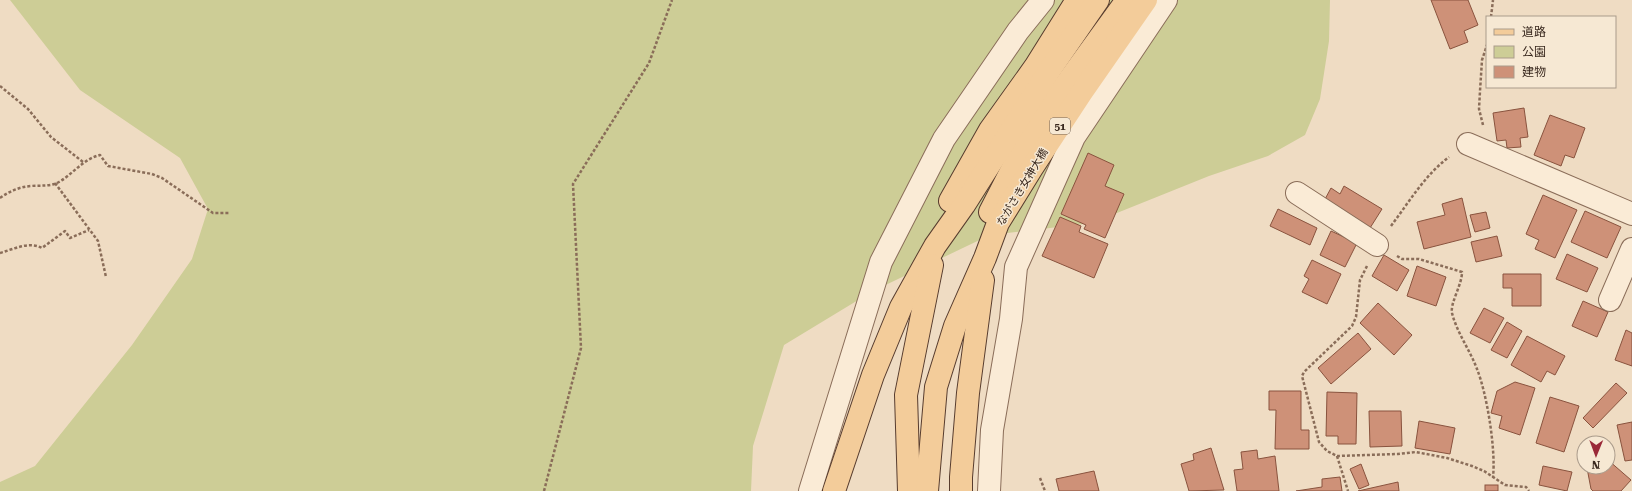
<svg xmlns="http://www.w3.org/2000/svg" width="1632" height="491" font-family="'Roboto Serif','Noto Sans JP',serif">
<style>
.green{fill:#cdcd96}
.building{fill:#ce9178;stroke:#89533e}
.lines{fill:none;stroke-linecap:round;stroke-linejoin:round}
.minor-casing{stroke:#8a6d59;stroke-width:24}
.major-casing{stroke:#573c2e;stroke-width:24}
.path{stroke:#8a6d59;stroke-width:2.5;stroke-dasharray:3 2;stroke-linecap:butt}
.minor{stroke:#faebd6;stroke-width:22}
.major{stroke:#f3cc9a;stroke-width:22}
.labels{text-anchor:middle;stroke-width:3;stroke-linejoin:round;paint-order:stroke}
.shield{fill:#f6e8d3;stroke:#726254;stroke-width:1}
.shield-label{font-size:10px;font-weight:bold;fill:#39281e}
.street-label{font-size:11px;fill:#39281e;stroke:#f6e8d3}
</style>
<rect width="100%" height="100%" fill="#efdcc3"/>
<!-- green -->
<path class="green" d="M10,0H1330L1329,41L1320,99L1305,135L1268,156L1209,176L1092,223L990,235L873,291L784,345L753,446L751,491H0V482L35,466L132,345L192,259L208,209L180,158L80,90Z"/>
<!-- building -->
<g class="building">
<path d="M1431,0H1468L1478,25L1464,31L1468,42L1450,49Z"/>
<path d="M1524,108L1528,137L1520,138L1521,147L1507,148L1506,140L1497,141L1493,113Z"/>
<path d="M1550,115L1585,128L1574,158L1565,155L1561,166L1534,155Z"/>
<path d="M1088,153L1114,165L1105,186L1124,194L1105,238L1084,229L1086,225L1061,214Z"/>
<path d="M1344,186L1382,209L1370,228L1324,201L1331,188L1340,194Z"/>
<path d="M1543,195L1577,210L1555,258L1535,249L1539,240L1526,234Z"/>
<path d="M1462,198L1471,237L1424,249L1417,222L1445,215L1442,204Z"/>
<path d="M1278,209L1317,228L1310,245L1270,226Z"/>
<path d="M1585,211L1621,227L1607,258L1571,242Z"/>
<path d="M1486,212L1490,228L1475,232L1470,215Z"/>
<path d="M1060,217L1081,226L1079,232L1108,244L1094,278L1042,256Z"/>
<path d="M1331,231L1357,243L1345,267L1320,255Z"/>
<path d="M1497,236L1502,256L1476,262L1471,242Z"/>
<path d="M1567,254L1598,268L1587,292L1556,279Z"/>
<path d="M1384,255L1409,270L1397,291L1372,276Z"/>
<path d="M1312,260L1341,274L1327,304L1302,292L1309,279L1304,276Z"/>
<path d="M1417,266L1446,277L1436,306L1407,296Z"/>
<path d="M1503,274H1541V306H1512V288H1503Z"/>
<path d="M1583,301L1608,312L1597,337L1572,326Z"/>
<path d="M1378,303L1412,335L1394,355L1360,323Z"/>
<path d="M1484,308L1504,318L1490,343L1470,333Z"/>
<path d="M1507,322L1522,331L1507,358L1491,350Z"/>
<path d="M1626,330L1632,333V366L1615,360Z"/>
<path d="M1358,333L1371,349L1331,384L1318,368Z"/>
<path d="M1527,336L1565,356L1555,375L1547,371L1541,382L1511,365Z"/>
<path d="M1515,382L1535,388L1520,435L1499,428L1502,416L1491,413L1497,391Z"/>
<path d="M1616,383L1627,393L1593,428L1583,418Z"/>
<path d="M1269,391H1301V430H1309V449H1275L1276,410H1269Z"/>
<path d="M1327,392L1357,393L1356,444H1338V436H1326Z"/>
<path d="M1550,397L1579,406L1564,452L1536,443Z"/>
<path d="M1369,411H1401L1402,446L1370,447Z"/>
<path d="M1419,421L1455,428L1450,454L1415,448Z"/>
<path d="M1632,422V460L1625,461L1617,425Z"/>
<path d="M1211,448L1224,490L1189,491L1181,464L1194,460L1193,454Z"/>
<path d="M1257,450L1258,459L1275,456L1279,491H1237L1234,470L1243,469L1241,452Z"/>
<path d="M1608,460L1631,480L1621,491H1593L1591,489L1587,468L1588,467H1608Z"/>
<path d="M1361,464L1369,485L1359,489L1350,469Z"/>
<path d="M1543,466L1572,472L1567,491L1539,485Z"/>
<path d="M1094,471L1099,491H1059L1056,479Z"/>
<path d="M1340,477L1342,491H1296L1322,487V479Z"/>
<path d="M1398,482L1399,491H1358Z"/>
<rect x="1485" y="485" width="13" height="6"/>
</g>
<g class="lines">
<!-- minor casing -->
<g class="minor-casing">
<g id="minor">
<path d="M1468,144L1632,214"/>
<path d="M1297,193L1377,245"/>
<path d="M1610,300L1632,249"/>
<path d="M810,491L881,262L944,139L1018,31L1043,0"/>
<path d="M989,491L992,430L1011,319L1016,267L1074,137L1166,0"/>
</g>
</g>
<!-- major casing -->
<g class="major-casing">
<g id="major">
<path d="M950,201L990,130L1035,67L1077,0"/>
<path d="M990,212L1023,148L1066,84L1127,0"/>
<path d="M834,491L873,375L901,307L935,246L964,205L1049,71L1098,0"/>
<path d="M909,491L906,395L932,265"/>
<path d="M927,491L936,387L955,326L985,258L998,223L1032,168L1082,92L1146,0"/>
<path d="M961,491V477L968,393L983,280"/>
</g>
</g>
<!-- path -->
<g class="path">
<path d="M1491,17L1493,0"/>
<path d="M0,86L28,109L51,137L83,162"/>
<path d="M1483,125L1479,109L1480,91L1482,60L1487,45"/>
<path d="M55,183L98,241L106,277"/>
<path d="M0,198C10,191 19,187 31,186C41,185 50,187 59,182C73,174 83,159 100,155L108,166L152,174L162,178L213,213H229"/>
<path d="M1391,226C1409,202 1425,175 1449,157"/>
<path d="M0,253C14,249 29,241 42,248L65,231L70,238L89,230"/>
<path d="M1397,256L1402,259H1419L1462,272C1462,285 1450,303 1452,313C1457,333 1470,350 1477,369C1487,394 1496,450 1493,477"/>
<path d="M1367,266L1360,280L1356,317L1352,326L1304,372L1302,376L1319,442L1327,451L1337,456L1398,454L1416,452L1447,458L1472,466L1484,471L1505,485L1526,487L1529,491"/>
<path d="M1337,456L1348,491"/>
<path d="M1040,478L1045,491"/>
<path d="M544,491L581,348L573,184L649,63L672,0"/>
</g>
<!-- minor -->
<use href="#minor" class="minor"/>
<!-- major -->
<use href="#major" class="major"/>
</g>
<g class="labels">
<!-- shield labels -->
<rect class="shield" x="1050" y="118" width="20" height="16" rx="3"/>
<g class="shield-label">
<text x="1060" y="130">51</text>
</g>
<!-- street labels -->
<g class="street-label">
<text transform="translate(1022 187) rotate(-59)" y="4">ながさき女神大橋</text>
</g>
</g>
<!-- legend -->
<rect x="1486" y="16" width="130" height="72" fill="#f6e8d3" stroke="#aa9b8b"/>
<rect x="1494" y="29" width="20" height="6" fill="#f3cc9a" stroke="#aa9b8b"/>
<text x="1522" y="36" font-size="12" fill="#39281e">道路</text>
<rect x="1494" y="46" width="20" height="12" fill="#cdcd96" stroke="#aa9b8b"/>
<text x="1522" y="56" font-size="12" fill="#39281e">公園</text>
<rect x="1494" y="66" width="20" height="12" fill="#ce9178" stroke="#aa9b8b"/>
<text x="1522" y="76" font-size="12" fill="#39281e">建物</text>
<!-- north arrow -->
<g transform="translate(1596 455) rotate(181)"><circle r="19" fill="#f6e8d3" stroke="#aa9b8b"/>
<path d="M0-3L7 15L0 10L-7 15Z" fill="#9a2837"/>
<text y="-6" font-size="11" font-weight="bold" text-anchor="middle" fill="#39281e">N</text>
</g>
</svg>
